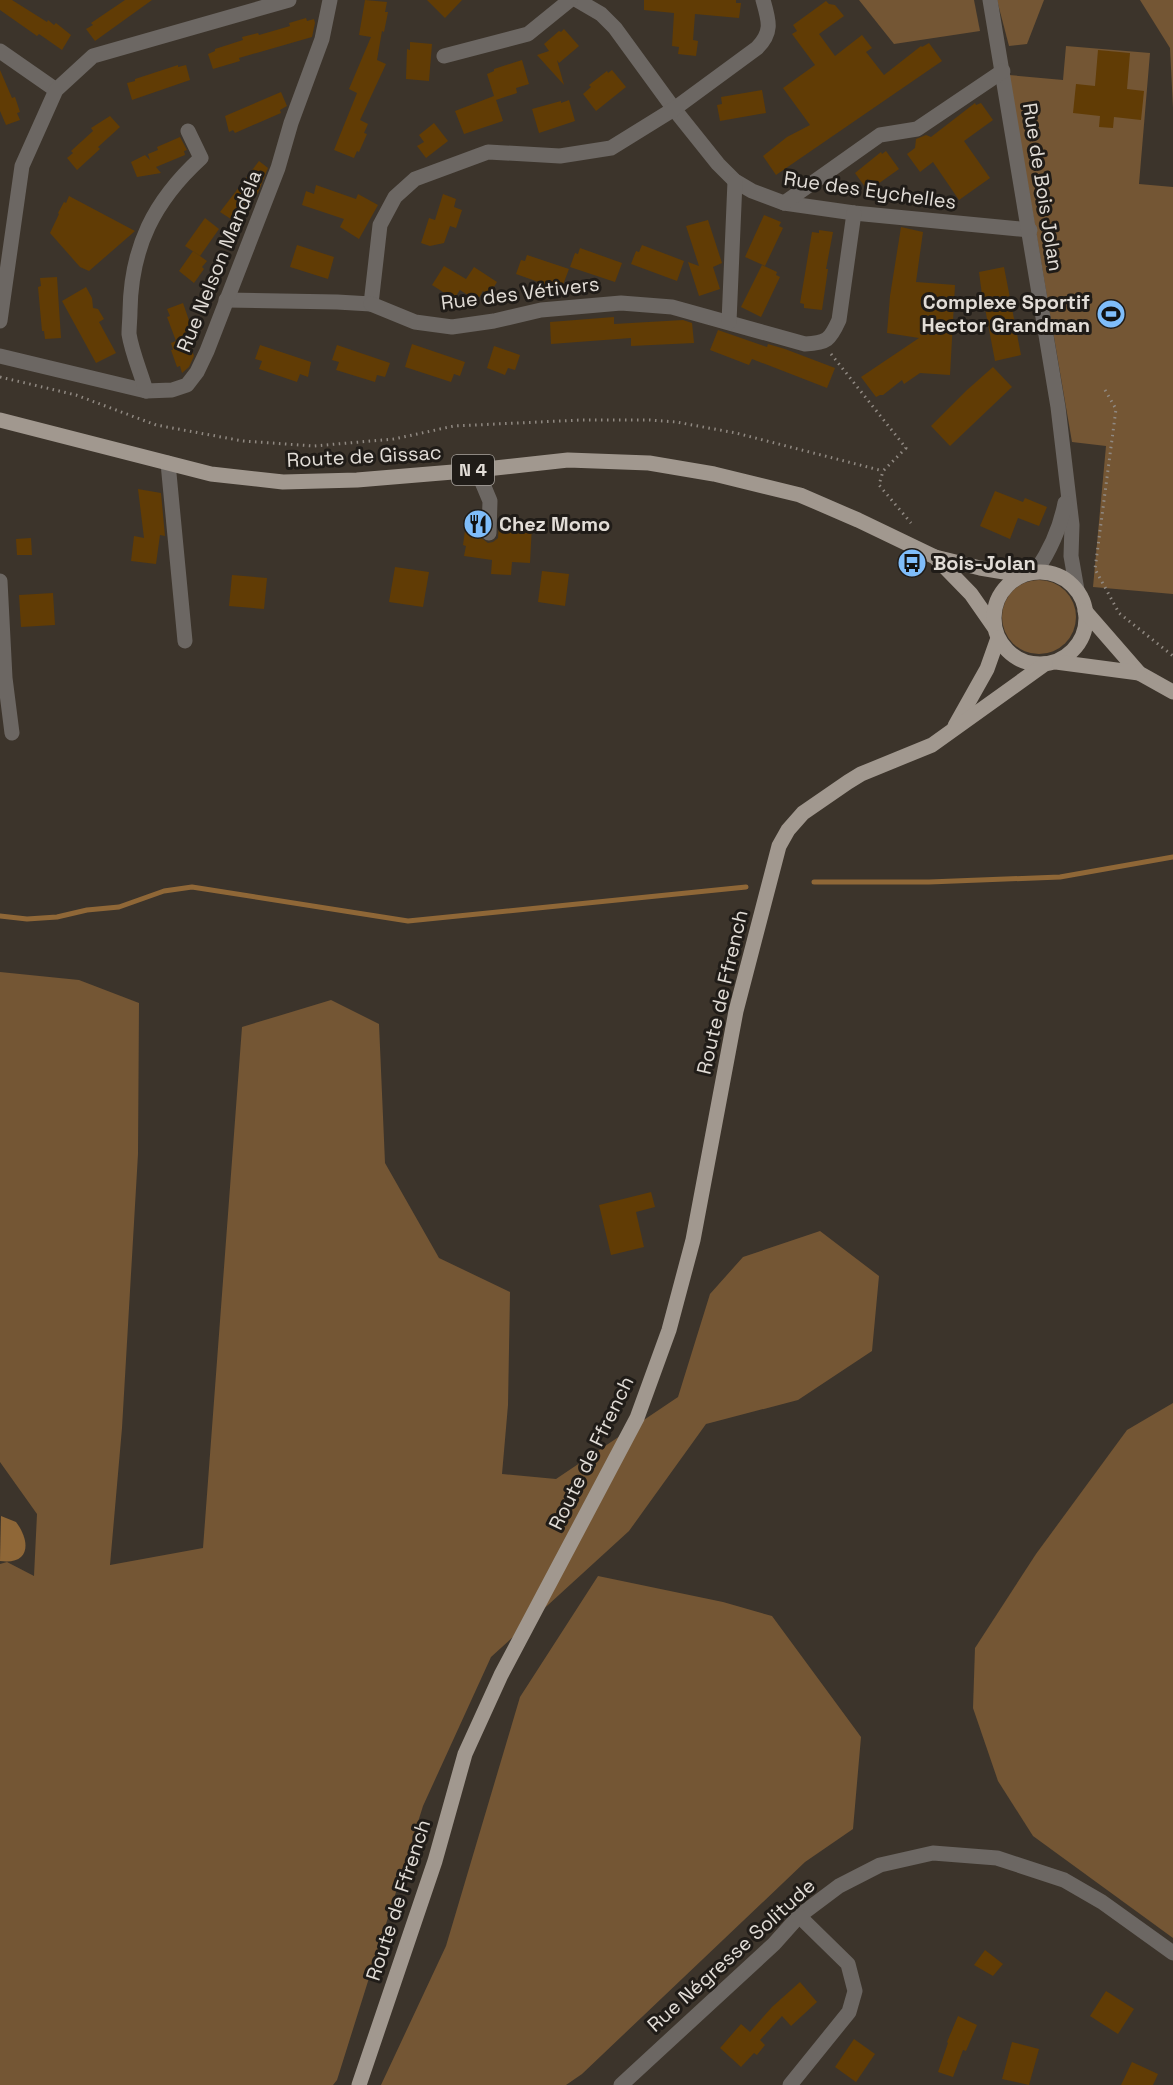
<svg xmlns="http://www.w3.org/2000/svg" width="1173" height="2085" font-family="'Space Grotesk',sans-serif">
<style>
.green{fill:#745634}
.water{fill:#8f6737}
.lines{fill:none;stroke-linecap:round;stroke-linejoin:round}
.stream{stroke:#8f6737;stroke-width:5}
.building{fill:#613c05}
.path{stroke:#908982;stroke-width:3;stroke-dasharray:1.5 4.5;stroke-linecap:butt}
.minor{stroke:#6c6763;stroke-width:15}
.major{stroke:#a1988f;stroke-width:15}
.labels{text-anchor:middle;stroke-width:6;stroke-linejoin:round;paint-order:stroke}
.shield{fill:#201c18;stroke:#a8a39e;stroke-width:1.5}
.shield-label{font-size:18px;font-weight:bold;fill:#e2ddd7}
.street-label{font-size:20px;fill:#e2ddd7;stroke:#201c18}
.poi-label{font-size:20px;font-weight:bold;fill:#e2ddd7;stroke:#201c18;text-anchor:start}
</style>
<rect width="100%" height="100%" fill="#3c342b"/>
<!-- green -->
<g class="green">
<path d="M859,0H974L980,31L894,44Z"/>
<path d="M997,0H1044L1027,44L1009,46Z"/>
<path d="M1140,0H1173V108L1170,48Z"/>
<path d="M1066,46L1150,53L1139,184L1173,187V594L1093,587L1106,446L1072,442L1009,75L1063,80Z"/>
<circle cx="1039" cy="617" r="37"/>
<path d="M0,972L79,980L139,1003L138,1154L122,1428L110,1565L203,1548L242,1027L331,1000L379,1024L385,1163L439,1258L510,1292L508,1405L502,1474L556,1479L678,1397L710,1294L743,1257L820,1231L879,1276L872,1351L798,1400L706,1424L629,1531L491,1657L423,1806L337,2080L333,2085H0V1564L7,1562L34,1576L37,1514L0,1462Z"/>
<path d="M1173,1403V1938L1033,1836L998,1781L973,1708L975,1648L1036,1554L1127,1430Z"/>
<path d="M598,1576L723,1602L772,1616L861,1737L853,1829L805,1862L582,2074L566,2085H381L446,1946L520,1697Z"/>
</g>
<!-- water -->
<path class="water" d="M1,1516L16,1522C31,1542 30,1565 0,1561Z"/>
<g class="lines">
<!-- stream -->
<g class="stream">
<path d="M814,882H929L1060,877L1173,857"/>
<path d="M0,916L27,919L57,917L87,910L119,907L164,891L192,887L408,921L746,887"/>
</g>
</g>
<!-- building -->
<g class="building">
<path d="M0,0H12L47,22L48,20L54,25L56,23L71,35L62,50L39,34L37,36L0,10Z"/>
<path d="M125,0H152L95,41L86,29L93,25L91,23Z"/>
<path d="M365,0L387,2L385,12H388L384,32L382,31L377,60L386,64L360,120L368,124L364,133L367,134L359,152L357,151L354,158L334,150L357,93L349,89L371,37L359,35Z"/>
<path d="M427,0H462L445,18Z"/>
<path d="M644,0H736V3H741L739,18L695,14L693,40L698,41L696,56L678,54L679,47L672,46L674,13L644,10Z"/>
<path d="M826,1L829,4L835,5L844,16L819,34L835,56L862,35L872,48L866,52L884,75L921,46L922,47L929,43L942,61L776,175L763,156L787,137L810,125L783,88L815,65L792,34L797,31L793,25Z"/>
<path d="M306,18L307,21L314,19L315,23L312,37L239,58L240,61L213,69L208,54L215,51V49L243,40L242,37L258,33L259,35L266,33L290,26L289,23Z"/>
<path d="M564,29L579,46L559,63L557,60L564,85L537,55L549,51L544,44L559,31L561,32Z"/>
<path d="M410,42L432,44L429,81L406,79L407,49L410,50Z"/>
<path d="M1098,50L1130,53L1127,89L1144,91L1141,120L1114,117L1113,128L1099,127L1100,116L1073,113L1076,84L1095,86Z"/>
<path d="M522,60L529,84L516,88L517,93L496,100L503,121L464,134L455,111L494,96L487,74L494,71V69Z"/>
<path d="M178,65V67L186,65L190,80L132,100L127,83L135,81V79Z"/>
<path d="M0,70L12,98L15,97L20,112L17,113L20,120L6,125L0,111Z"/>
<path d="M612,70L626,87L596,111L583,94L591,87L589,85L607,71L608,73Z"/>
<path d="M762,90L766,113L720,121L717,105L722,104L721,97Z"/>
<path d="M281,92L287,106L280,110L281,113L235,133L233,130L229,132L225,116Z"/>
<path d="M569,100L575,121L539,133L532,109L561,101V103Z"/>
<path d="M975,103L976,105L981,103L993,120L964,141L990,178L959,200L933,162L920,172L907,154L915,148L916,139L926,135L931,137Z"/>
<path d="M110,116L120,127L98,147L100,149L77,170L67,158L73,153L71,151L93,131L91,128Z"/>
<path d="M434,123L448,141L426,158L417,146L424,142L419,135Z"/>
<path d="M180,137L187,150L184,151L185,155L156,167L161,173L137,177L131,162L145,155L150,160L148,154L158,150L157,147Z"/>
<path d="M886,151L899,169L868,191L855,173L881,152L882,154Z"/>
<path d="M259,161L268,168L258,193L240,216L239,214L234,221L220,212Z"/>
<path d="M316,185L356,199L358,194L378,205L359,239L340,227L344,219L302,205L306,191L314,194Z"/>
<path d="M443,194L456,199L454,207L462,210L456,228L450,226L444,243L430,246L421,243L429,218L435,220Z"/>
<path d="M69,196L135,231L89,271L80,267L50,233L59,214L58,213L64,202L66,203Z"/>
<path d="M764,215L781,222L779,226L783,228L765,266L745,257Z"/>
<path d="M205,218L219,229L200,256L185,246Z"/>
<path d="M708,220L722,263L713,267L720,289L699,296L688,262L699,266L686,226Z"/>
<path d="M901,227L923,232L916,282L955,285L950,375L920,373L904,384L902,380L883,395H880L876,397L861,377L919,338L887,333L890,296Z"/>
<path d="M819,230L833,232L826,269H828L822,310L804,308V304L800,303L812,232L819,233Z"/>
<path d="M297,245L334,257L328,279L290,267Z"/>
<path d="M642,245L684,261L677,281L631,264L636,251L639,252Z"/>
<path d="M580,248L622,263L615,282L570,267L575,253L578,254Z"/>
<path d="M193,251L207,261L202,267L204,269L194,283L179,271Z"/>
<path d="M527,255L569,269L561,290L516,274L521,260L525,261Z"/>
<path d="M762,265L777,272L776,275L780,277L761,317L741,307Z"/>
<path d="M444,266L466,279L474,267L497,282L489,295L483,291L477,301L460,290L454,299L432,285Z"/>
<path d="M1004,267L1021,355L995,361L984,303H983L979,272Z"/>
<path d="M57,277L61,338L45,339L44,331H42L38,287L41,286L40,278Z"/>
<path d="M86,287L92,298L93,308L98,309L104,319L99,322L116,353L96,363L62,301Z"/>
<path d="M183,303L194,335L182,339L187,337L194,356L189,367L182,373L180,366L177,367L171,350H173L171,343L176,341L167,317L170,316L167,309Z"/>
<path d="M614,317V324L683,320L692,323L694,343L631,346V338L551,344L550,322Z"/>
<path d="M718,330L767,347L768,344L785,349L835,368L827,388L752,359L749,365L710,350Z"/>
<path d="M412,344L465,362L460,376L454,374L451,382L405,367Z"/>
<path d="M260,345L311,362L308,377L300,374L297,382L259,369L262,361L255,359Z"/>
<path d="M337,345L390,363L385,377L377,375L375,382L336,370L339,362L332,360Z"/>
<path d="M494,346L520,355L515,370L508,368L505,375L487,368Z"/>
<path d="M993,367L1012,387L950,446L931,426L967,390Z"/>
<path d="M138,489L161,493L165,536L160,535L156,564L131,561L134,536L144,538Z"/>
<path d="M995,491L1023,502L1025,498L1047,507L1039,526L1018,518L1010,539L980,526Z"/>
<path d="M467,516L480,518V537L488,543L493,542L498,538L499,523L532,525L530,563L512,562L511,575L491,574L492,560L464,556L466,546L463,545Z"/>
<path d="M31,538L32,555H17L16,539Z"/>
<path d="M395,567L429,572L423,607L389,602Z"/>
<path d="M542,571L569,574L565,606L538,602Z"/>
<path d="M232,575L267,578L264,609L229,606Z"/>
<path d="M53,593L55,625L21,627L19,595Z"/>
<path d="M651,1192L655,1207L636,1212L644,1247L611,1255L599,1205Z"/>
<path d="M985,1950L1003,1964L993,1976L974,1965Z"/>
<path d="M800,1982L817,2002L791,2026L782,2016L760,2040L765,2045L757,2055L754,2053L741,2067L720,2048L741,2024L750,2032L772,2007Z"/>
<path d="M1106,1991L1134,2009L1118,2034L1090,2016Z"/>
<path d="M958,2016L977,2025L966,2051L963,2050L953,2077L938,2072L948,2043L947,2042Z"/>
<path d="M854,2039L875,2054L856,2082L835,2067Z"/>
<path d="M1012,2042L1039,2049L1029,2085L1002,2079Z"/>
<path d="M1132,2062L1158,2074L1153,2085H1121Z"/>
</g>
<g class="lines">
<!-- path -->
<g class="path">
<path d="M831,354L906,448L883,471L879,485L911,523"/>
<path d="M0,377L76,395L156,425L243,441L314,446L394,439L454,426L581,420H650L676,422L736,433L883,471"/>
<path d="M1105,390L1116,409L1095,569L1119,613L1173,656"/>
</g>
<!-- minor -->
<g class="minor">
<path d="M577,0L601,14L615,28L674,109L718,164L735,181L752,191L784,203L854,213L1030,230"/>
<path d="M990,0L1058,407L1072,525L1071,556L1077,590"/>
<path d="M0,51L56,90"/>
<path d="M444,56L528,34L570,0"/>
<path d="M784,203L880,135L917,129L1003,71"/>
<path d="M226,300L337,302L371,304L380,225L395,197L415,179L488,152L560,156L611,148L674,109L757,48C773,32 769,21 763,0"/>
<path d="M371,304L415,322L452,327L494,321L541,310L621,303L672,307L805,344C827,343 830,340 839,320L854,213"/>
<path d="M0,321L22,166L56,90L93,56L289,0"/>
<path d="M729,322L735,181"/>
<path d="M0,356L146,391L172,390L187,385L197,372L207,351L278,168L291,123L322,39L330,0"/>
<path d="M146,391C141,373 132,353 129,334C129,327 130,318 130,311C131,247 154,201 201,158L188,131"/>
<path d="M168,463L185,641"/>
<path d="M477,470L490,501L489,533"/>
<path d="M1036,571C1051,549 1060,529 1065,503"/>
<path d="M0,581L5,678L12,733"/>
<path d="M621,2085L774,1944L799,1916L839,1886L880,1865L933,1853L997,1858L1064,1880L1102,1902L1173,1953"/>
<path d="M790,2085L849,2012L855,1991L848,1964L799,1916"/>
</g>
<!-- major -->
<g class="major">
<path d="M0,420L211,474L283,482L357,480L477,470L568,460L649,463L714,474L800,495L858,520L935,557L980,568L1021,575"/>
<path d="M935,557L971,594L994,627"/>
<circle cx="1040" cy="618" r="46"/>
<path d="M1085,611L1139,673L1173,692"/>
<path d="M1056,662L1139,673"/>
<path d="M955,726L987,669L998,638"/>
<path d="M359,2085L435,1861L465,1754L501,1675L637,1418L669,1330L693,1240L736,1011L779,846L788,830L803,813L848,782L861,774L932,745L1045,664"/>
</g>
</g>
<!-- icons -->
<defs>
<g id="stadium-disc" transform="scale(1.5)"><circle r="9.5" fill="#7fbdfa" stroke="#201c18"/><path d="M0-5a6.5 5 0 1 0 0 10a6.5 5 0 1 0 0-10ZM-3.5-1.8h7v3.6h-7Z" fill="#111"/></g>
<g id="restaurant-disc" transform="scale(1.5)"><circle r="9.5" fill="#7fbdfa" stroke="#201c18"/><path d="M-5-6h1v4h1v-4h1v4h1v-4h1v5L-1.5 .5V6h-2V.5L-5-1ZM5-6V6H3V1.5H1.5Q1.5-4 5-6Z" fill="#111"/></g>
<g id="bus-disc" transform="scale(1.5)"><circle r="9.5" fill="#7fbdfa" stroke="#201c18"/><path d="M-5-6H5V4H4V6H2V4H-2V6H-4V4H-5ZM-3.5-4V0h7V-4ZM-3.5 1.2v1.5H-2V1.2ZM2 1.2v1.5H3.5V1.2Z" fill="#111"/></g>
</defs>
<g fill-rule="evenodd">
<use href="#stadium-disc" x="1111" y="314"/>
<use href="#restaurant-disc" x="478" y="524"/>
<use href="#bus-disc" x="912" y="563"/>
</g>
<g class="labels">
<!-- shield labels -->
<rect class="shield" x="452" y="455" width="42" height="30" rx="4.5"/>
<g class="shield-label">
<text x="473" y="476">N 4</text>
</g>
<!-- street labels -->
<g class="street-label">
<text transform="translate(1043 187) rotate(81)" y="7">Rue de Bois Jolan</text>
<text transform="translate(870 190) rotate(8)" y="7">Rue des Eychelles</text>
<text transform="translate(219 261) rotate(-68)" y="7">Rue Nelson Mandéla</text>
<text transform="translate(520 293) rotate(-7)" y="7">Rue des Vétivers</text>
<text transform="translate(364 456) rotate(-3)" y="7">Route de Gissac</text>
<text transform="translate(722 992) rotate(-77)" y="7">Route de Ffrench</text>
<text transform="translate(591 1453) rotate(-64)" y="7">Route de Ffrench</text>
<text transform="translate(398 1900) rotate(-72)" y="7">Route de Ffrench</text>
<text transform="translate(731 1955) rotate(-42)" y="7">Rue Négresse Solitude</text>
</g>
<!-- poi labels -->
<g class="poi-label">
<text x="1090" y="309" text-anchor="end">Complexe Sportif<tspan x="1090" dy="23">Hector Grandman</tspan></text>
<text x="499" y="531">Chez Momo</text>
<text x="933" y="570">Bois-Jolan</text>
</g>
</g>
</svg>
